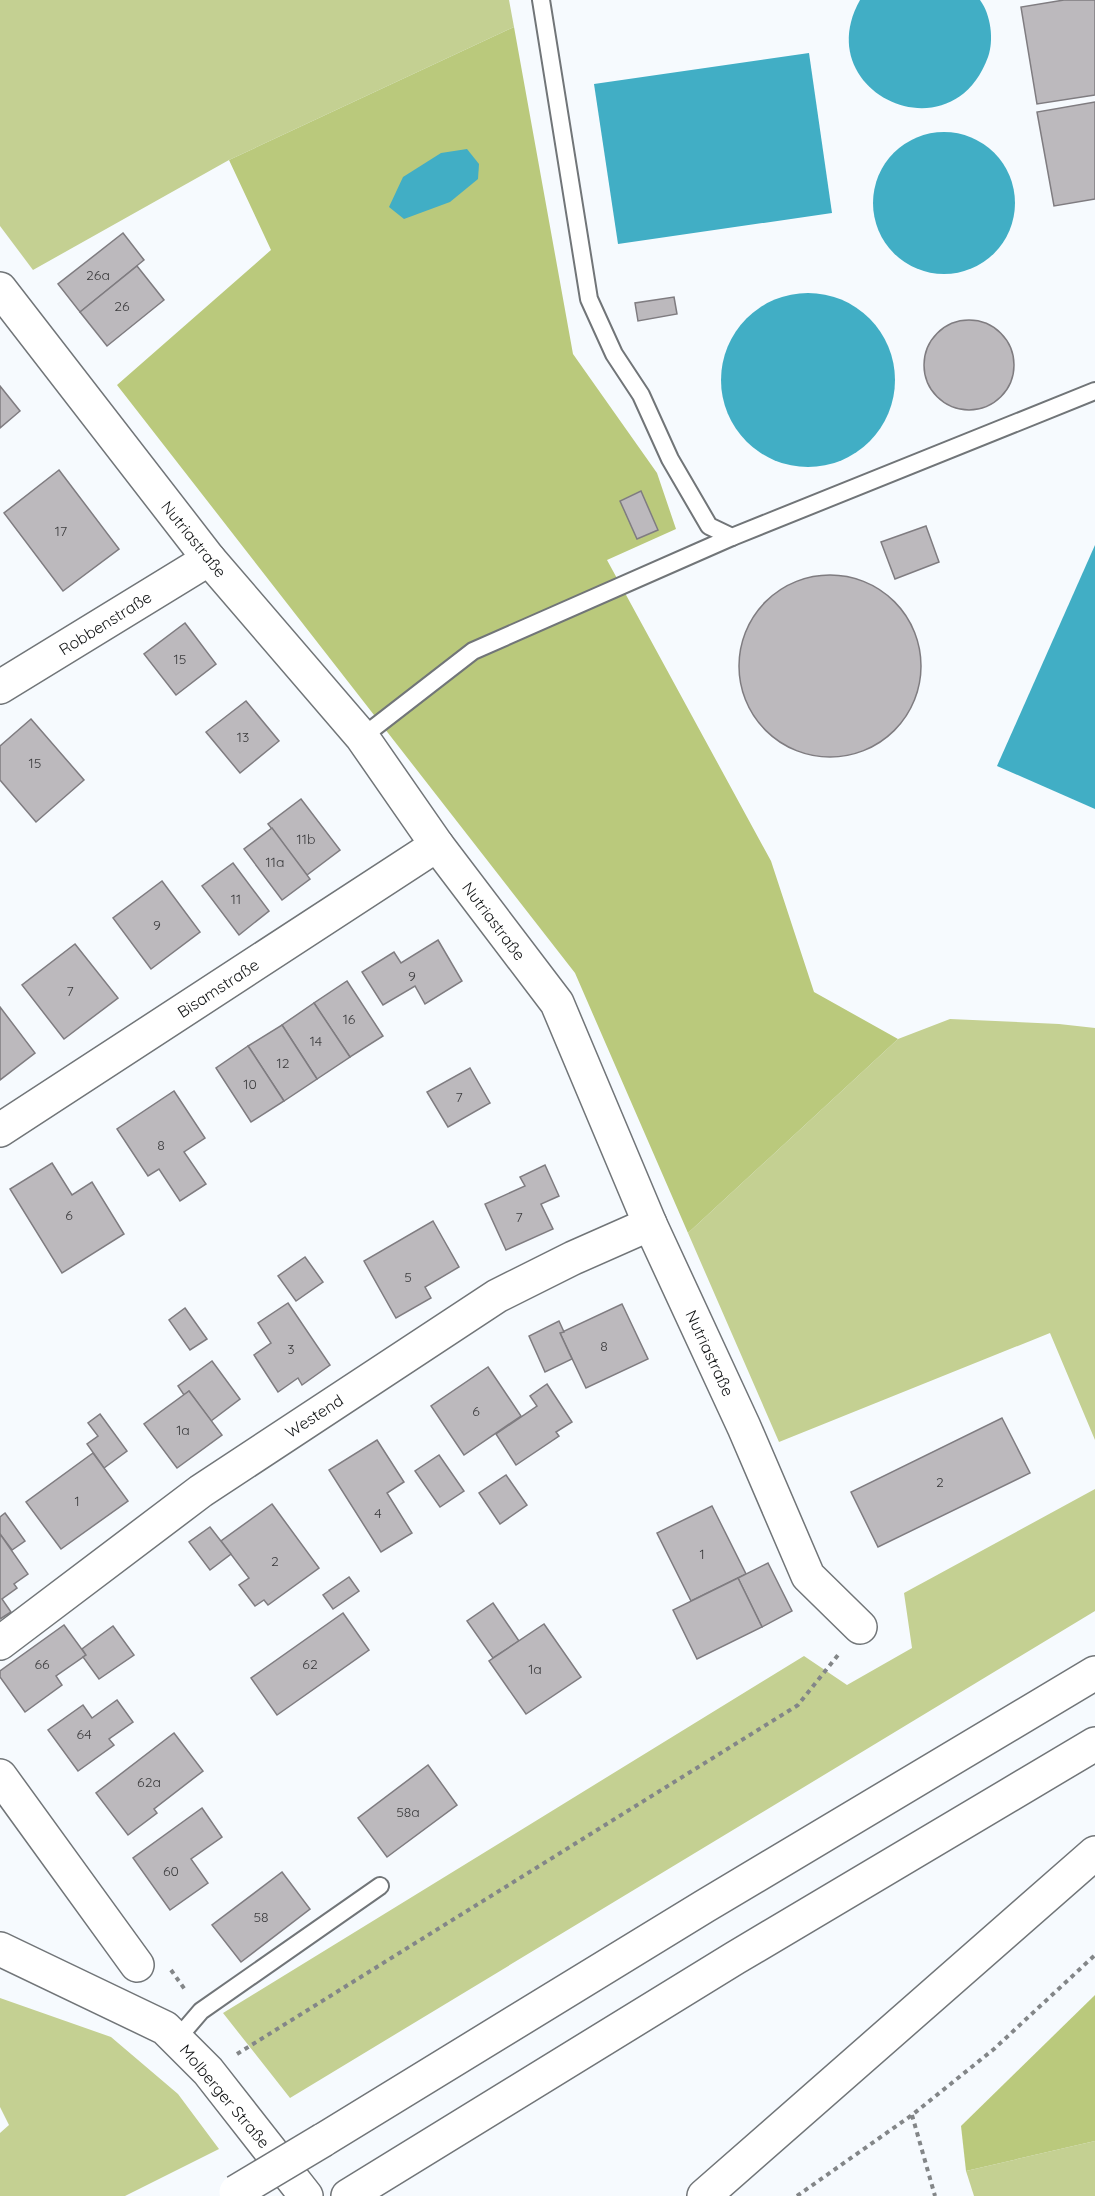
<svg xmlns="http://www.w3.org/2000/svg" width="1095" height="2196" font-family="Quicksand,sans-serif">
<style>
.green{fill:#c4d092}
.forest{fill:#bac97c}
.water{fill:#41aec5}
.building{fill:#bcb9bd;stroke:#7f7c80;stroke-width:1.5}
.lines{fill:none;stroke-linecap:round;stroke-linejoin:round}
.service-casing{stroke:#717578;stroke-width:20}
.minor-casing{stroke:#717578;stroke-width:36}
.secondary-casing{stroke:#717578;stroke-width:36}
.trunk-casing{stroke:#717578;stroke-width:36}
.path{stroke:#838688;stroke-width:4;stroke-dasharray:4.5 4.5;stroke-linecap:butt}
.service{stroke:#fff;stroke-width:16}
.minor{stroke:#fff;stroke-width:33}
.secondary{stroke:#fff;stroke-width:33}
.trunk{stroke:#fff;stroke-width:33}
.trunk-bridge-casing{stroke:#717578;stroke-width:36;stroke-linecap:butt}
.trunk-bridge{stroke:#fff;stroke-width:33}
.labels{text-anchor:middle;stroke-width:5;stroke-linejoin:round;paint-order:stroke}
.number-label{font-size:14px;fill:#3c3c3e}
.street-label{font-size:16px;fill:#111314;stroke:#fff}
</style>
<rect width="100%" height="100%" fill="#f6fafe"/>
<!-- green -->
<g class="green">
<path d="M0,0H509L514,27L229,160L33,270L0,226Z"/>
<path d="M950,1019L1059,1024L1095,1028V1440L1050,1333L779,1442L688,1233L898,1039Z"/>
<path d="M1095,1489V1611L290,2098L223,2013L804,1656L847,1685L912,1648L904,1593Z"/>
<path d="M0,1998L111,2037L178,2094L219,2149L125,2196H0V2133L9,2125L0,2107Z"/>
<path d="M1095,2141V2196H974L966,2171Z"/>
</g>
<!-- forest -->
<g class="forest">
<path d="M514,27L573,354L657,473L676,529L607,560L771,861L814,992L898,1039L688,1233L575,973L117,385L271,250L229,160Z"/>
<path d="M1095,1995V2141L966,2171L961,2126Z"/>
</g>
<!-- water -->
<g class="water">
<path d="M860,0H980C991,15 994,40 988,57C951,159 808,92 860,0Z"/>
<path d="M809,53L832,213L618,244L594,84Z"/>
<circle cx="944" cy="203" r="71"/>
<path d="M467,149L479,164L478,179L450,202L404,219L389,207L403,177L441,153Z"/>
<circle cx="808" cy="380" r="87"/>
<path d="M1095,545V809L997,766Z"/>
</g>
<!-- building -->
<g class="building">
<path d="M1064,0H1095V95L1037,104L1021,7Z"/>
<path d="M1095,102V199L1054,206L1037,112Z"/>
<path d="M123,233L144,260L80,312L58,284Z"/>
<path d="M137,266L164,300L107,346L80,312Z"/>
<path d="M674,297L677,314L638,321L635,303Z"/>
<circle cx="969" cy="365" r="45"/>
<path d="M0,386L20,411L0,428Z"/>
<path d="M59,470L119,549L63,591L4,513Z"/>
<path d="M641,491L658,530L637,539L620,501Z"/>
<path d="M926,526L939,562L895,579L881,542Z"/>
<circle cx="830" cy="666" r="91"/>
<path d="M185,623L216,664L176,695L144,654Z"/>
<path d="M246,701L279,741L240,773L206,732Z"/>
<path d="M31,719L84,780L36,822L0,780V746Z"/>
<path d="M301,799L340,850L307,875L268,824Z"/>
<path d="M272,828L310,879L282,900L244,849Z"/>
<path d="M233,863L269,911L239,935L202,886Z"/>
<path d="M162,881L200,932L151,969L113,918Z"/>
<path d="M438,940L462,981L425,1004L415,986L383,1005L362,972L394,952L401,963Z"/>
<path d="M75,944L118,998L64,1039L22,985Z"/>
<path d="M347,981L383,1036L350,1057L314,1003Z"/>
<path d="M314,1003L350,1057L317,1079L282,1025Z"/>
<path d="M0,1007L35,1053L0,1080Z"/>
<path d="M282,1025L317,1079L284,1101L248,1046Z"/>
<path d="M248,1046L284,1101L251,1122L216,1068Z"/>
<path d="M470,1068L490,1103L448,1127L427,1092Z"/>
<path d="M174,1091L205,1138L184,1152L206,1184L180,1201L159,1169L148,1176L117,1129Z"/>
<path d="M52,1163L72,1195L92,1182L124,1234L62,1273L10,1189Z"/>
<path d="M545,1165L559,1196L541,1204L553,1229L506,1250L485,1204L525,1186L520,1177Z"/>
<path d="M433,1221L459,1267L425,1287L431,1298L396,1318L364,1261Z"/>
<path d="M305,1257L323,1282L296,1301L278,1276Z"/>
<path d="M288,1303L330,1365L302,1385L298,1378L278,1392L254,1355L271,1343L258,1323Z"/>
<path d="M622,1304L648,1359L586,1388L560,1333Z"/>
<path d="M185,1308L207,1339L190,1350L169,1320Z"/>
<path d="M559,1321L564,1332L560,1333L572,1359L545,1372L529,1336Z"/>
<path d="M212,1361L240,1399L211,1421L189,1391L184,1395L178,1386Z"/>
<path d="M488,1367L521,1416L464,1455L431,1406Z"/>
<path d="M547,1384L572,1422L556,1432L559,1436L516,1465L496,1434L537,1406L530,1396Z"/>
<path d="M189,1391L222,1435L177,1468L144,1424Z"/>
<path d="M100,1414L127,1451L104,1468L87,1444L98,1436L88,1423Z"/>
<path d="M1002,1418L1030,1473L878,1547L851,1492Z"/>
<path d="M377,1440L404,1482L387,1493L412,1533L381,1552L329,1470Z"/>
<path d="M93,1453L128,1501L61,1549L26,1502Z"/>
<path d="M439,1455L464,1491L440,1507L415,1471Z"/>
<path d="M506,1475L527,1505L500,1524L479,1493Z"/>
<path d="M272,1504L319,1568L268,1605L264,1600L255,1606L239,1585L249,1578L221,1541Z"/>
<path d="M712,1506L746,1574L691,1601L657,1533Z"/>
<path d="M5,1513L25,1541L12,1550L0,1534V1517Z"/>
<path d="M210,1527L231,1554L210,1570L189,1542Z"/>
<path d="M0,1534L28,1574L14,1584L17,1588L2,1599L11,1612L0,1619Z"/>
<path d="M768,1563L792,1611L762,1627L738,1578Z"/>
<path d="M349,1577L359,1591L333,1609L323,1595Z"/>
<path d="M738,1578L762,1627L697,1659L673,1610Z"/>
<path d="M493,1603L519,1641L493,1658L467,1621Z"/>
<path d="M343,1613L369,1650L277,1715L251,1678Z"/>
<path d="M544,1624L581,1677L526,1714L489,1661Z"/>
<path d="M64,1625L86,1655L56,1676L62,1685L25,1712L0,1677V1671Z"/>
<path d="M113,1626L134,1655L99,1679L83,1657L86,1655L82,1649Z"/>
<path d="M117,1700L133,1722L109,1739L114,1745L78,1771L48,1730L83,1705L92,1718Z"/>
<path d="M174,1733L203,1771L154,1809L157,1813L128,1835L96,1793Z"/>
<path d="M428,1765L457,1805L387,1857L358,1818Z"/>
<path d="M202,1808L222,1837L191,1859L208,1883L170,1910L133,1858Z"/>
<path d="M282,1872L310,1909L241,1962L212,1925Z"/>
</g>
<g class="lines">
<!-- service casing -->
<g class="service-casing">
<g id="service">
<path d="M541,0L589,299L614,354L641,395L670,459L709,526L732,537L1095,391"/>
<path d="M362,737L473,651L732,537"/>
<path d="M177,2039L201,2011L380,1886"/>
</g>
</g>
<!-- minor casing -->
<g class="minor-casing">
<g id="minor">
<path d="M0,289L209,559L362,737L437,845L557,1003L650,1224L744,1427L808,1576L860,1627"/>
<path d="M0,687L209,559"/>
<path d="M0,1130L437,845"/>
<path d="M0,1643L201,1491L497,1296L573,1258L650,1224"/>
<path d="M0,1776L137,1965"/>
</g>
</g>
<!-- secondary casing -->
<g class="secondary-casing">
<path id="secondary" d="M0,1949L165,2028L208,2071L306,2196"/>
</g>
<!-- trunk casing -->
<g class="trunk-casing">
<g id="trunk">
<path d="M323,2140L705,1906L1095,1673"/>
<path d="M348,2196L735,1958L1095,1744"/>
<path d="M704,2196L1095,1853"/>
</g>
</g>
<!-- path -->
<g class="path">
<path d="M171,1970L186,1991"/>
<path d="M237,2054L798,1705L838,1655"/>
<path d="M912,2115L935,2196"/>
<path d="M797,2196L912,2115L994,2049L1095,1955"/>
</g>
<!-- service -->
<use href="#service" class="service"/>
<!-- minor -->
<use href="#minor" class="minor"/>
<!-- secondary -->
<use href="#secondary" class="secondary"/>
<!-- trunk -->
<use href="#trunk" class="trunk"/>
<!-- trunk-bridge casing -->
<g class="trunk-bridge-casing">
<path id="trunk-bridge" d="M236,2192L323,2140"/>
</g>
<!-- trunk-bridge -->
<use href="#trunk-bridge" class="trunk-bridge"/>
</g>
<g class="labels">
<!-- number labels -->
<g class="number-label">
<text x="98" y="280">26a</text>
<text x="122" y="311">26</text>
<text x="61" y="536">17</text>
<text x="180" y="664">15</text>
<text x="243" y="742">13</text>
<text x="35" y="768">15</text>
<text x="306" y="844">11b</text>
<text x="275" y="867">11a</text>
<text x="236" y="904">11</text>
<text x="157" y="930">9</text>
<text x="412" y="981">9</text>
<text x="70" y="996">7</text>
<text x="349" y="1024">16</text>
<text x="316" y="1046">14</text>
<text x="283" y="1068">12</text>
<text x="250" y="1089">10</text>
<text x="459" y="1102">7</text>
<text x="161" y="1150">8</text>
<text x="69" y="1220">6</text>
<text x="519" y="1222">7</text>
<text x="408" y="1282">5</text>
<text x="604" y="1351">8</text>
<text x="291" y="1354">3</text>
<text x="476" y="1416">6</text>
<text x="183" y="1435">1a</text>
<text x="940" y="1487">2</text>
<text x="77" y="1506">1</text>
<text x="378" y="1518">4</text>
<text x="702" y="1559">1</text>
<text x="275" y="1566">2</text>
<text x="42" y="1669">66</text>
<text x="310" y="1669">62</text>
<text x="535" y="1674">1a</text>
<text x="84" y="1739">64</text>
<text x="149" y="1787">62a</text>
<text x="408" y="1817">58a</text>
<text x="171" y="1876">60</text>
<text x="261" y="1922">58</text>
</g>
<!-- street labels -->
<g class="street-label">
<text transform="translate(194 539) rotate(51)" y="6">Nutriastraße</text>
<text transform="translate(105 623) rotate(-32)" y="6">Robbenstraße</text>
<text transform="translate(494 921) rotate(53)" y="6">Nutriastraße</text>
<text transform="translate(218 988) rotate(-33)" y="6">Bisamstraße</text>
<text transform="translate(710 1353) rotate(65)" y="6">Nutriastraße</text>
<text transform="translate(314 1416) rotate(-33)" y="6">Westend</text>
<text transform="translate(225 2096) rotate(50)" y="6">Molberger Straße</text>
</g>
</g>
</svg>
